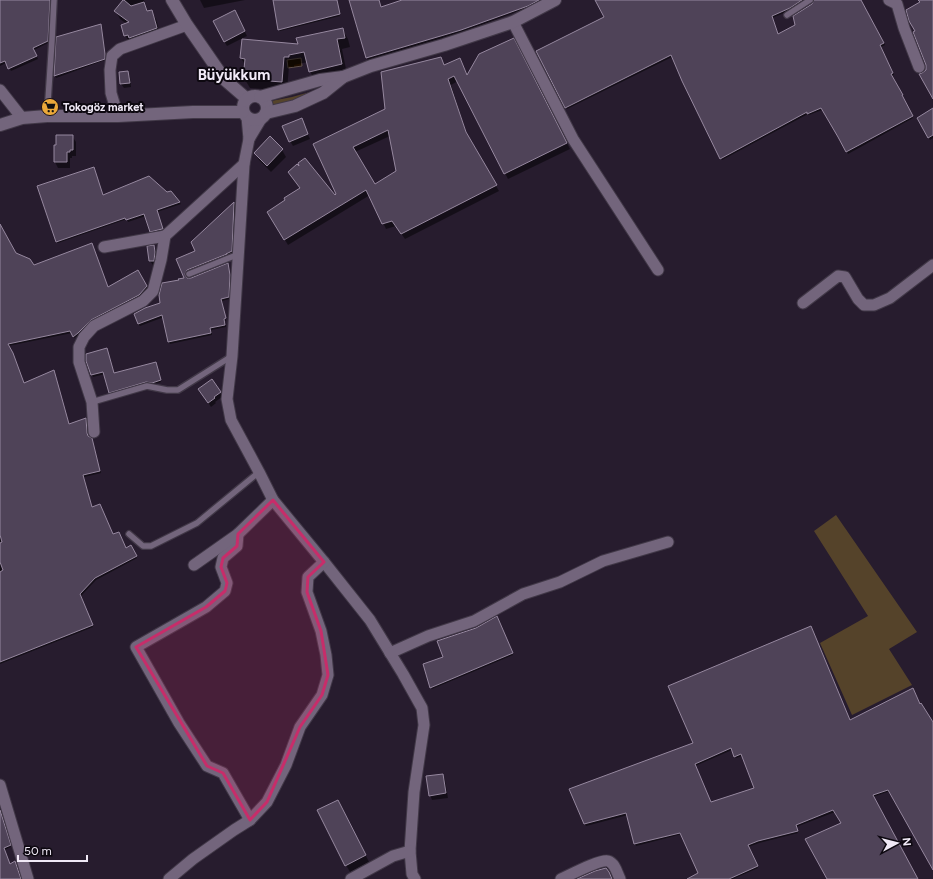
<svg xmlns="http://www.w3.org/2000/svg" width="933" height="879" font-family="Figtree,sans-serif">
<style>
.green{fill:#55432a}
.water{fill:#1f0f00;stroke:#5e504a}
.shadow{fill:#0007;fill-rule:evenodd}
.building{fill:#4f4358;stroke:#96889f;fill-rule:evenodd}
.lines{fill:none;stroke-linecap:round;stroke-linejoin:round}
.service-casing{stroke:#413847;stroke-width:8}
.minor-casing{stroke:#413847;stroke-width:13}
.tertiary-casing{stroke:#413847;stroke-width:14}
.service{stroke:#73657c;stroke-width:5.5}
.minor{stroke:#73657c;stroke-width:11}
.tertiary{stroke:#73657c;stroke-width:12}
.marked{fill:#c72d6a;fill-opacity:0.2;stroke:#c72d6a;stroke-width:3;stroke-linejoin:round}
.labels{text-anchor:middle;stroke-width:4;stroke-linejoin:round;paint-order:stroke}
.poi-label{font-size:11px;font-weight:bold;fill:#f0e9f6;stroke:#0d0810;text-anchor:start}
.district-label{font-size:15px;font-weight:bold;fill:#f0e9f6;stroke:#0d0810}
</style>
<rect width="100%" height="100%" fill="#271c2e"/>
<!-- green -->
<g class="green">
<path d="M317,90L295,102L272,108L271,101L292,97Z"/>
<path d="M836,515L917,632L889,649L912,685L852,715L820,643L868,616L814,531Z"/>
</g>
<!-- water -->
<path class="water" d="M301,58L302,66L288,68L287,60Z"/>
<!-- shadow -->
<g class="shadow">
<path d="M0,0H50L48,43L34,50L38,59L11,71L6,63L0,66Z"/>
<path d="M124,0H144L148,12L151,11L156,19L161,37L130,43L125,35L127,24L120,19L116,11Z"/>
<path d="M200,0H245L204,8Z"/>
<path d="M274,0H337L340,16L280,31L279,29Z"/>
<path d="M350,0H379L381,8L406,0H538L539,2L529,7L463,32L368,60Z"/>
<path d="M596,0H806L791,10L772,18L778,35L797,26L813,4L815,0H860L885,45L881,47L894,75L891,76L913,118L848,154L839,137L822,110L809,115L808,114L722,160L683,80L672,57L567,109L537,52L606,17Z"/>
<path d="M237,16L247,36L227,46L224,41Z"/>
<path d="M101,27L106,57L105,60L56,78L55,76L57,38Z"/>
<path d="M342,29L348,39L350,47L342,49L347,74L315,81L310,71L308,62L294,65V67L289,66L287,91L250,88L244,78L245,65L241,58L299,45Z"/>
<path d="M516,45L570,149L508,179L458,81L451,85L468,138L499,191L405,239L396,226L386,229L370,195L288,245L268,212L301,189L289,172L334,196L338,194L314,144L386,110L440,58L444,66L460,60L468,76ZM390,136L398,172L375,186L355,152Z"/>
<path d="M127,72L130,77L131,87L124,88L121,84Z"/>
<path d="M933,110V138L930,140L918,118Z"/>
<path d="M301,119L310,139L293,146L290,141Z"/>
<path d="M72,136L76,142V156H72V158H70V168H58L55,162Z"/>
<path d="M282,150L286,157L271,172L259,160L255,153Z"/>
<path d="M170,192L181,204L157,212L163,231L152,233L146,216L128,222L127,219L58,243L56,241L103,196Z"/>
<path d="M234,204L235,205L232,253L188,272L185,277L186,278L191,279L228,264L231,278L229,299L222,301L226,321H225L226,327L211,330L212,335L170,344L169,342L164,317L140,326L138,324L161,303L186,278L178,260L196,251L192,243Z"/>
<path d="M0,226L15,254L34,266L108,288L138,272L148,289L140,297L74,338L72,333L8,346L23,384L69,425L86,419L87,421L88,436L92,442L101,473L84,477L92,508L113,536L126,549L131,546L137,558L96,580L81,596L93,627L0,664Z"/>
<path d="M154,246L156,251L157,257L156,265H153L150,261Z"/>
<path d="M87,361L114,374L157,365L161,382L154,384H147L111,394L105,374L93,377Z"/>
<path d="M202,393H220L222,397L215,402L216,403L211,407Z"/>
<path d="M498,619L513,655L432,689L431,687L444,658L477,629Z"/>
<path d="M920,705L933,723V868L890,791L873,797L917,879H828L842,824L835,812L796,827L798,833L759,843L748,847L758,868L733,879H689L699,873L682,834L636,846L628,815L586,826L585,824L694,744L850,721ZM732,750L736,758L742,756L755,788L710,803L695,766Z"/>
<path d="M443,775L445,780L448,798L432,800L430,795Z"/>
<path d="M342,808L369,862L350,872L346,865Z"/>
<path d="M0,811L11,847L4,850L10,865L20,879H0Z"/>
</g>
<!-- building -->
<g class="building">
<path d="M0,0H50L48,41L33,48L37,56L8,69L5,61L0,63Z"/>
<path d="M123,0H124L131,6L144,2L147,11L152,10L157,28L129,38L128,35L124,36L121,25L129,22L114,11Z"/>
<path d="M273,0H337L340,14L278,30Z"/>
<path d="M349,0H379L381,7L402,0H539L528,6L461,30L366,58Z"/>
<path d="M595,0H802L790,8L772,16L778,34L795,25L793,16L812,4L814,0H861L884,43L880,45L893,73L891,74L903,95H902L913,116L846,152L838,137L821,108L807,114V112L720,159L682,81L671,55L565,108L536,51L604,17Z"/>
<path d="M918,0H933V99L919,74L922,73L926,70V65L913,32L915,31L909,21L906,10L920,2Z"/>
<path d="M235,10L245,31L224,42L213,21Z"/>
<path d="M101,24L105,54V59L54,76L56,37Z"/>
<path d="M343,28L345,38L337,39L342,64L309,72L304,52L289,55V57H284L282,82L243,79L245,59L240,58L242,39L298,44L296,38Z"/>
<path d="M514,38L567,143L504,174L454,76L448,79L466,132L497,185L401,234L392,221L382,224L366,190L284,240L267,212L285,200L284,198L300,188L288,172L297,164L299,166L298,163L305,158L335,195L336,194L313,144L385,109L381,72L441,57L444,65L460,58L467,75L479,54ZM388,130L396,171L375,184L353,147Z"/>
<path d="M128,71L130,83L120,84L119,72Z"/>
<path d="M933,108V135L928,138L917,118Z"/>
<path d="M302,118L308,134L289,142L282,126Z"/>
<path d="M56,135H73V150H70V152H67V162H54V145H56Z"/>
<path d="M270,136L283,149L267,166L254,153Z"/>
<path d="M94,167L103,195L149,176L167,192L171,191L180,202L157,210L163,229H162L150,232L144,214L126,220L125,218L56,242L37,186Z"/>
<path d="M234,202L232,251L226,254H227L187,270L185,274L187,278H191L228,263L230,275L229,297L221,299L226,318L224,319L225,325L210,328L211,333L168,342L162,315L138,324L134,314L145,308L160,303L159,295L162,283L179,280L178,279L184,278L176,259L195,251L191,242Z"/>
<path d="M0,224L16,253L30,259L34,265L92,243L108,287L138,270L147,286L139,295L91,320L78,333L73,337L70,331L8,344L13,353L24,383L54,370L69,424L86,418L87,433L88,436L92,438L100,471L83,475L92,507L100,504L113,534L119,532L126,548L131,545L137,556L95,578L80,594L93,625L0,662V572L3,570L0,562V543L2,542L0,535Z"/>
<path d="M154,245L155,252L154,261H149L147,246Z"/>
<path d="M107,348L114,373L156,362L161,380L152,383L146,382L109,393L103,372L91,375L86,361V354Z"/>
<path d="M212,379L221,392L214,397L215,398L208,403L198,389Z"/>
<path d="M497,616L513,653L430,688L423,664L443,657L437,641L476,628Z"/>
<path d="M811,626L850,720L913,688L920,704L921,703L933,722V870L888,790L873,795L918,879H827L805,839L841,823L833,810L796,825L798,831L758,841L748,845L758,866L729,879H687L698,873L680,833L634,844L626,813L584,824L569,789L693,743L668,686ZM731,748L734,757L741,754L754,788L711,802L695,764Z"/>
<path d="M443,774L446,793L429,796L426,776Z"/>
<path d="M338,800L366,855L345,866L317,810Z"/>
<path d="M0,810L11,845L4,848L10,864L15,861L21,879H0Z"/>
<path d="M606,868L609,872L612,879H577L595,871Z"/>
</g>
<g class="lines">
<!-- service casing -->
<g class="service-casing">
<g id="service">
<path d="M787,15L810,0"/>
<path d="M47,116L52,40L54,0"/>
<path d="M189,274L239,254"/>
<path d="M92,402L147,386L167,390H178L232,356"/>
<path d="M129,534L143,546H151L197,523L259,472"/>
</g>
</g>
<!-- minor casing -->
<g class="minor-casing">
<g id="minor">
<path d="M889,0L897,4L904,28L919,67"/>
<path d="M513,22L573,139L658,270"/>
<path d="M0,90L22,118"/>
<path d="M118,116L111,93L110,70L112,56L120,49L187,25"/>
<path d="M247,117L249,139L244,164L232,356L227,399L231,420L259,472L273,500L324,562L370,620L403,674L422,708L424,725L414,792L410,851L412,874L415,879"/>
<path d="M249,139L261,119"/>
<path d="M104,247L165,236"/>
<path d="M803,303L838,276L845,277L858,299L864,305H874L890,298L933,265"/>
<path d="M94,432L92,402L79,362V347L84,337L94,326L143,301L153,291L161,260L165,236L244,164"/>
<path d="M238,534L237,546L223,558L221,567L227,583L225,591L206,607L136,647L179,723L207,766L223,773L250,820"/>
<path d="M194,565L238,534L273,500"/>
<path d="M390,653L428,636L474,621L523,594L560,582L603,561L668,542"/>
<path d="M0,785L28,879"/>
<path d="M169,879L193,859L234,830L250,820L267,802L286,765L300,727L322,695L328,675L326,655L321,631L307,592L308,577L324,562"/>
<path d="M351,879L393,856L410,851"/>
<path d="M561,879C570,875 600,859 608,861C615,863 617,873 620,879"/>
</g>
</g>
<!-- tertiary casing -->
<g class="tertiary-casing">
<g id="tertiary">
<path d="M172,0L187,25L225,80L247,99"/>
<circle cx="255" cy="108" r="12"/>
<path d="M260,97L320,80L343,77L371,66L444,45L513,22L555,0"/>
<path d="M266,113L295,106L323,93L343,77"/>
<path d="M0,125L22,118L47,116H118L193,112H243"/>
</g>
</g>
<!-- service -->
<use href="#service" class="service"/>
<!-- minor -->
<use href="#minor" class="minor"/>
<!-- tertiary -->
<use href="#tertiary" class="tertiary"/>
</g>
<!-- marked area -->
<path class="marked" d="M273,500L324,562L308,577L307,592L321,631L328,675L322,695L300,727L267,802L250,820L223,773L207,766L136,647L206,607L225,591L227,583L221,567L223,558L237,546L238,534Z"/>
<!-- icons -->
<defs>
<g id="supermarket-disc" transform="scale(0.9)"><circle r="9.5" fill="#eca93a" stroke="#0d0810"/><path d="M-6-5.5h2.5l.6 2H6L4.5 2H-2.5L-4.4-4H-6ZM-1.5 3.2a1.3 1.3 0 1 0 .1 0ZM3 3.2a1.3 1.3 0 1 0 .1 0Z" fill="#111"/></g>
</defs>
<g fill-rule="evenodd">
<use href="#supermarket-disc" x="50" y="107"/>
</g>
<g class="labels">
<!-- poi labels -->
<g class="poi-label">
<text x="63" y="111">Tokogöz market</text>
</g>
<!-- district labels -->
<g class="district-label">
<text x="234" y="80">Büyükkum</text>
</g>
</g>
<!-- north arrow -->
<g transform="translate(897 843) rotate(83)" stroke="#0d0810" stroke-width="3" paint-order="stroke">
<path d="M0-3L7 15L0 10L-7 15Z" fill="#f0e9f6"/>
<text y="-6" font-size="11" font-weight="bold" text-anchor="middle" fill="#f0e9f6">N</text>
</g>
<!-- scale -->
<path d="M18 855v6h69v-6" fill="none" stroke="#f0e9f6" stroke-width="2"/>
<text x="24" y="855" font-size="12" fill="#f0e9f6" stroke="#0d0810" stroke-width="3" paint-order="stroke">50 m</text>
</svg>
